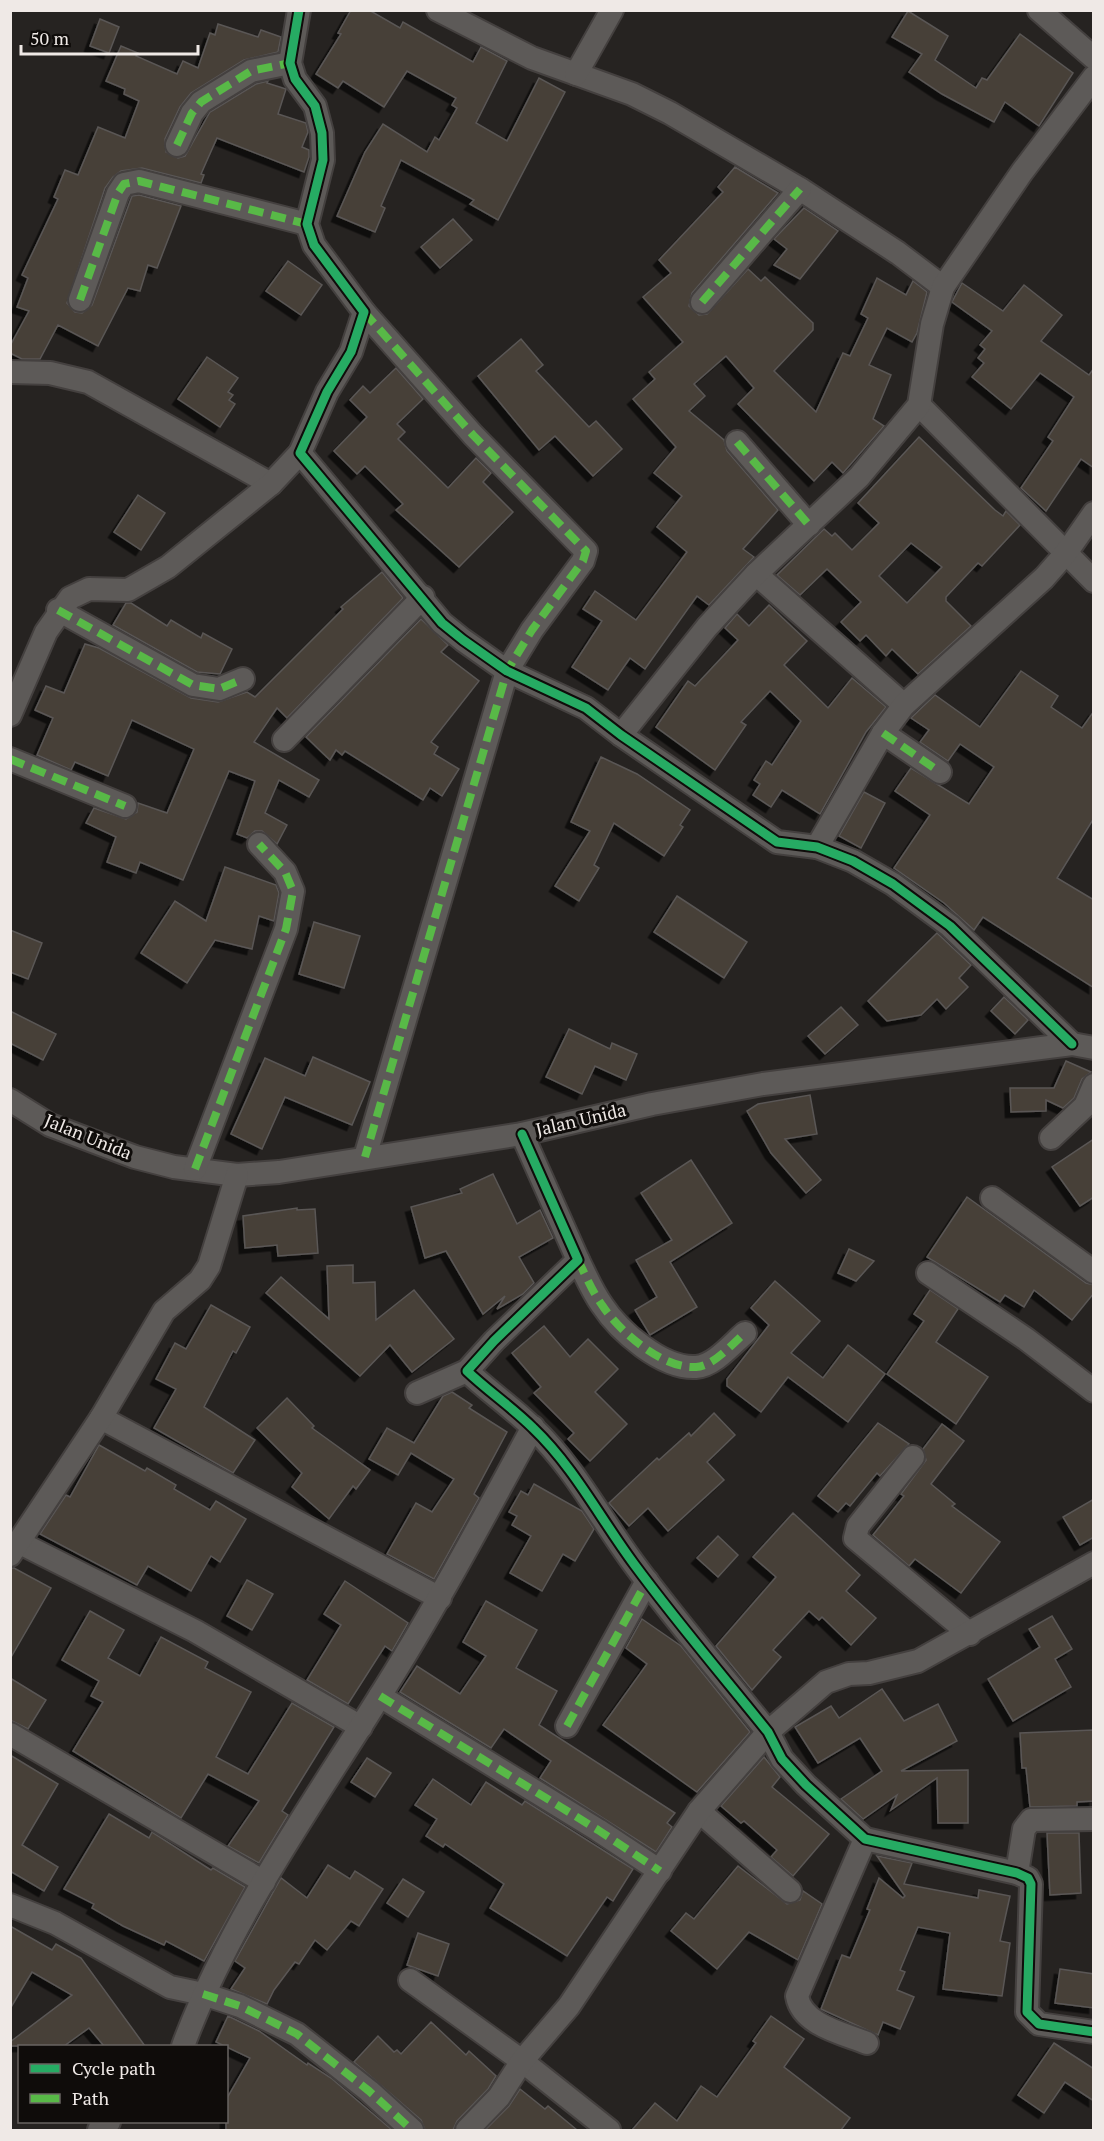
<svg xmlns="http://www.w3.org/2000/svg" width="1104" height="2141" font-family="'PT Serif',serif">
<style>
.building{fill:#463f39;stroke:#5a5755;stroke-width:1.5;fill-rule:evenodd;filter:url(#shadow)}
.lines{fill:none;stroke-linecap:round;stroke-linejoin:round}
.minor-casing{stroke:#44403f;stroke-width:26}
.minor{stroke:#5d5a58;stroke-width:22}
.quiet{stroke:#58b947;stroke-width:8;stroke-dasharray:15 8;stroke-linecap:butt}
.cycleway-casing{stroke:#0f0c0a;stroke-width:13}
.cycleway{stroke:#26ab63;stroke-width:9}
.labels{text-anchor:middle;stroke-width:6;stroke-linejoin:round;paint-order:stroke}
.street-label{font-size:18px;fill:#efe9e6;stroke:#0f0c0a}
</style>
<defs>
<filter id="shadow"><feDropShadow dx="-5.5" dy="5.5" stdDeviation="0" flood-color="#0009"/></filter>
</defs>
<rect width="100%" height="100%" fill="#262321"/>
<!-- building -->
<g class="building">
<path d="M351,10H369L400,28L403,22L473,62L481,47L507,61L476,123L507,141L539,78L565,92L498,220L470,204L474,200L401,160L381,206L385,208L375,232L337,216L365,152L383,124L427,152L435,137L439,140L457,108L452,105L456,98L407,71L384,107L343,81L338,88L316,74L341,34L338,33Z"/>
<path d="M908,11L948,36L935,60L976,88L982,78L987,80L1020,34L1073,73L1039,126L1005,102L994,122L942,94L909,72L922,54L892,37Z"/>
<path d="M100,19L119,27L109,53L90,46Z"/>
<path d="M218,24L258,37L261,30L281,37L278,52L244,60L191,93L180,107L165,139L166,152L178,158L185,156L210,112L256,84L268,81L267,83L286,89L278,114L306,123L308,132L302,147L309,150V157L304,172L217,138L201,174L204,175L201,183L142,168L121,171L113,177L105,188L67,303L75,312L82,313L92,305L132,196L139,195L181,206L157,268L148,265L140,291L128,288L98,346L58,325L40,359H22L10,353V346L29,311L17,307L28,278L22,275L58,199L54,197L65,170L78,175L98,127L125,138L139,101L124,94L125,89L106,81L121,46L138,53L136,56L177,74L183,61L198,68L210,33L215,35Z"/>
<path d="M735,167L778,193L692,293L689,306L699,315L707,314L748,269L761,281L765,277L813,323V330L774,371L816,412L843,353L850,356L868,318L861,314L877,278L906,295L913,281L927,292L917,333L912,342L887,328L869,365L891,375L873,419L884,426L843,473L832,462L814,481L738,404L754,388L726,356L694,384L705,396L689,411L724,440L727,451L778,510L743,549L754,557L709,605L697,596L645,669L630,658L608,690L572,667L602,621L583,609L595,591L636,620L687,552L657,527L682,496L654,473L676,447L633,399L655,379L649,372L683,342L643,297L671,273L659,260L723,192L718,187Z"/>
<path d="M804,208L838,231L800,279L774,265L787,249L774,239Z"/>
<path d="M453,219L472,240L440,268L421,247Z"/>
<path d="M288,261L322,285L301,315L266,291Z"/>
<path d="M962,283L1003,311L1024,285L1062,315L1041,341L1089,375L1094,368V468L1081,459L1046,511L1021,488L1053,441L1048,437L1074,397L1040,373L1011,409L972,377L984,363L978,358L985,349L980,345L992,331L952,302Z"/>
<path d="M521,339L543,365L536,371L589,427L596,421L622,449L593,476L555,436L539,450L478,376Z"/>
<path d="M207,357L238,378L228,392L233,395L229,400L235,404L220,427L178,399Z"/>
<path d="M396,368L423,399L397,424L405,432L398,439L448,488L476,458L491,473L483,482L513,512L459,567L396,510L403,504L365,466L357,474L334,451L367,417L350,400L363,386L370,393Z"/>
<path d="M919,437L995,510L1003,516L1006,511L1020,525L982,566L978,563L946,597V601L971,626L918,674L892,649L886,656L866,635L860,641L841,622L861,602L827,569L800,595L777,575L824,529L832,536L835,533L852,550L879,523L858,503ZM911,543L942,567L907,603L879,576Z"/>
<path d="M138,495L165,513L141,550L114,532Z"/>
<path d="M382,572L403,598L287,718L277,708L254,742L319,780L309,797L279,780L265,813L287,825L277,844L262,831H255L247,838L237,834L255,781L229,771L183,880L140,862L136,873L107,862L116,837L86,823L94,808L126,819L137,812L138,803L167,813L194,749L132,720L108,776L75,762L71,770L37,755L53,718L35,710L46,686L64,693L85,644L99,648L191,698L218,702L247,692L255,697L343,609L341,607Z"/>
<path d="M126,603H131L167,626L171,620L201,638L203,633L232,649L220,674L197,672L113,625Z"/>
<path d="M769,605L807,641L784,665L828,708L852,678L886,707L866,732L820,814L782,790L771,807L753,795L760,784L754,780L766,761L772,765L801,721L770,691L741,722L746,725L715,770L656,727L688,681L695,686L738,640L725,628L737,614L749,626Z"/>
<path d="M421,619L448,645L441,652L479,681L431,742L438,747L434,754L459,769L442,796L430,788L423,800L345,751L342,755L336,750L330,760L306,737Z"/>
<path d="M1021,671L1058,696L1051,707L1082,728L1094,711V818L1057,878L1094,900V988L983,917L974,930L944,903L894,868L930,815L895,791L911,768L969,804L994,767L960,744L948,761L920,742L929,730L911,718L935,695L980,727Z"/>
<path d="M601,757L637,774L690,810L680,825L683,827L664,856L614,823L594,865L599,868L579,901L555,886L590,831L571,822Z"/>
<path d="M864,792L885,803L861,848L839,836Z"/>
<path d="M225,867L276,885L279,893L274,921L259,916L252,949L215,940L187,983L141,953L175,901L206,921Z"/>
<path d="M677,896L747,942L724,978L654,932Z"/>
<path d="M314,922L360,936L344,988L299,974Z"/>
<path d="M10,930L42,943L28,979L10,972Z"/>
<path d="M937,933L971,965L959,978L968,987L946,1009L937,999L921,1015L887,1021L868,1001Z"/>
<path d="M1004,997L1028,1020L1015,1034L991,1011Z"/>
<path d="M841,1007L858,1025L825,1054L808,1036Z"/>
<path d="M10,1011L56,1034L43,1060L10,1043Z"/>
<path d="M569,1029L610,1049L612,1043L637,1054L626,1080L595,1066L582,1094L546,1077Z"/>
<path d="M313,1057L370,1082L352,1125L285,1097L262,1149L231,1134L265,1058L305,1076Z"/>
<path d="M1066,1061L1091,1072L1082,1079L1074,1098L1063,1108L1046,1100V1111L1011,1112L1010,1088H1054Z"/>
<path d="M810,1095L817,1134L785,1139L821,1180L806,1193L771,1153L747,1111L758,1104Z"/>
<path d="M1094,1139V1197L1080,1206L1052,1167Z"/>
<path d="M691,1160L732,1223L670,1262L697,1307L650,1335L635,1310L657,1297L636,1260L672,1240L641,1193Z"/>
<path d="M493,1174L517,1224L540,1210L553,1238L519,1257L534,1283L523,1294L497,1309L505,1296L483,1314L446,1251L425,1258L411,1207L462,1193L460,1189Z"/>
<path d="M967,1197L1086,1283L1094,1285V1293L1072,1320L1034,1290L1024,1307L1005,1295L1000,1302L927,1257Z"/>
<path d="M297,1208V1210L315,1209L318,1253L278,1256L277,1245L245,1248L243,1216Z"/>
<path d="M849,1249L874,1261L856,1281L838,1273Z"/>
<path d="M353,1265V1283L375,1282L376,1320L414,1290L454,1339L412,1372L390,1345L360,1376L266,1293L281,1277L329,1319L327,1266Z"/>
<path d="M775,1281L820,1321L791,1353L823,1378L848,1345L885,1374L848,1422L788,1377L761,1412L727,1386V1379L769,1325L751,1308Z"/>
<path d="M930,1290L958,1309L936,1342L988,1377L956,1424L887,1374L924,1321L914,1314Z"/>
<path d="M211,1305L250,1327L236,1353L233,1351L204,1407L255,1440L233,1473L154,1428L176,1389L156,1379L175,1343L186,1349Z"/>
<path d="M544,1326L570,1357L588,1339L618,1369L595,1392L627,1424L590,1461L568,1439L574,1433L534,1393L541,1387L512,1353Z"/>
<path d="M452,1392L472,1405L469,1408L507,1432L474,1494L479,1498L434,1579L387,1554L416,1503L432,1512L454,1479L411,1453L398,1475L369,1459L387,1428L414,1443L443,1396Z"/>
<path d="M287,1398L314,1426L312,1428L370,1470L356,1489L353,1486L329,1519L292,1487L302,1473L257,1428Z"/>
<path d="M714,1413L735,1435L707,1462L724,1480L668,1531L648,1508L629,1526L609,1503L657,1458L659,1460L689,1433L691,1436Z"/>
<path d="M878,1423L909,1444L880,1476L877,1473L850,1506L846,1503L838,1512L818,1496Z"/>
<path d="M942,1424L964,1441L931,1484L955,1504L952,1506L1000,1542L961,1593L915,1559L909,1566L873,1535L904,1496L901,1494L926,1460L923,1449Z"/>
<path d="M99,1445L145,1471L147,1468L176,1485L174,1489L210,1510L216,1501L246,1519L220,1562L211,1556L191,1591L148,1566L137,1585L40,1534L66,1495L70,1497Z"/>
<path d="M534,1484L582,1511L594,1529L575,1561L563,1554L542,1591L510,1573L531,1536L512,1525L517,1516L509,1512L521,1491L528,1495Z"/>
<path d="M1094,1499V1537L1080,1545L1063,1517Z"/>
<path d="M793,1513L860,1575L846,1591L876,1618L851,1645L822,1617L819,1620L809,1611L773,1650L781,1657L752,1690L716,1646L776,1577L753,1557Z"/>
<path d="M718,1536L738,1555L718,1577L697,1558Z"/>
<path d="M10,1568H14L51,1588L10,1659Z"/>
<path d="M247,1580L273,1594L252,1630L227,1616Z"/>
<path d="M345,1581L408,1623L392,1651L385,1646L348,1704L307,1680L341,1625L324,1614Z"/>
<path d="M486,1601L537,1630L516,1668L557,1691L539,1725L675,1813L667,1823L672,1827L656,1852L540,1778L551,1761L504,1729L491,1748L400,1692L417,1666L460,1694L486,1656L463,1642Z"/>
<path d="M90,1611L124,1630L108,1658L140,1676L161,1637L208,1662L205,1668L251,1692L216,1757L248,1774L292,1703L334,1727L282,1811L288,1815L259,1863L228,1846L259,1801L208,1774L181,1818L73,1751L103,1702L91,1696L99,1681L62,1660Z"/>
<path d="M1052,1616L1072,1649L1055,1659L1071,1687L1013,1721L988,1679L1040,1647L1029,1629Z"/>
<path d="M642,1619L681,1646L750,1732L697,1792L603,1725L647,1664L626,1648Z"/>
<path d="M10,1678L46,1700L28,1729L10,1720Z"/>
<path d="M882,1689L904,1721L938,1704L957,1741L901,1771L968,1770V1823H938L937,1778L891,1810L897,1795L863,1819L841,1799L882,1771L860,1738L818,1763L795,1727L831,1706L839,1718Z"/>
<path d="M1094,1730V1801L1077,1802V1806L1030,1807L1026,1768H1022L1020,1733Z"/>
<path d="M10,1755L58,1784L22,1845L58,1867L44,1891L10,1871Z"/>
<path d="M764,1757L780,1777L772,1787L829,1834L793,1876L771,1857L777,1850L744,1821L741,1823L721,1806Z"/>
<path d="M367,1758L391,1773L375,1797L351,1782Z"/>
<path d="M433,1779L471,1805L486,1782L522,1805L525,1801L633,1869L613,1901L607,1897L567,1956L490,1908L504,1884L445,1844L443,1847L426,1836L437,1819L415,1805Z"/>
<path d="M109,1814L149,1838L152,1832L211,1870L213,1868L245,1887L204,1961L166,1941L164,1945L123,1926L92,1908L94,1904L64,1889Z"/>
<path d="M1047,1833H1079L1081,1893L1050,1895Z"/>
<path d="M877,1856L912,1863L904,1884L978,1898L979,1890L1010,1896L1000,1941L1010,1943L1002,1996L943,1989L950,1933L918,1927L900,1970L905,1972L897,1990L914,1997L900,2029L883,2022L878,2035L821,2009L842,1955L850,1958L870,1910L867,1909L879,1878L903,1898L905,1896Z"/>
<path d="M328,1865L350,1879L355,1871L383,1889L359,1926L351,1921L327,1950L315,1940L299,1964L295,1962L274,1990L267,2004L231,1989L245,1968L235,1961L281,1878L307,1898Z"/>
<path d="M738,1866L787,1904L800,1900L803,1891L822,1904L798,1960L749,1932L717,1969L671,1931L686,1913L694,1919Z"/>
<path d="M403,1879L424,1892L408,1917L387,1903Z"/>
<path d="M10,1926L52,1950L56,1944L81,1958L145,2046H104L89,2028L64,2046H10V2042L72,1995L32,1972L10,2009Z"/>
<path d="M418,1933L449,1944L438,1976L407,1965Z"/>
<path d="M1060,1969L1094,1974V2008L1055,2003Z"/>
<path d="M228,2016L259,2031L307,2065L308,2063L331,2078L392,2130H226V2100L250,2058L216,2042Z"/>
<path d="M771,2016L804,2039L784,2067L850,2118L841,2130H632L655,2103L677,2121L701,2086L717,2097L756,2043L753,2041Z"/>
<path d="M431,2022L466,2055L469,2051L496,2076L488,2089L457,2121L453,2130H425L421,2120L354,2062L378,2036L394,2052L397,2050L401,2054Z"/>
<path d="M1054,2043L1094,2069V2101L1065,2082L1044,2113L1018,2095Z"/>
<path d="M520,2089L545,2109L548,2106L577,2130H485L509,2106Z"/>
</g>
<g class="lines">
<!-- minor casing -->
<g class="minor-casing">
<g id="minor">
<path d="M299,10L290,63L295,79L315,106L322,133L323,160L307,224L314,245L364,312L351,352L327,392L300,453L442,623L463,640L507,671L586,708L621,735L777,842L817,847L853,861L893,884L950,926L1072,1044"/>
<path d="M438,10L532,58L632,94L670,113L800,189L898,253L943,287"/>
<path d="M1039,10L1094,58"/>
<path d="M576,74L612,10"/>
<path d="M177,145L192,113L201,102L251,71L290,63"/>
<path d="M80,300L118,193L124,184L139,181L307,224"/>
<path d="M702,302L800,189"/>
<path d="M364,312L473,435L586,551L583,561L532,630L507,671L365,1157"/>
<path d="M10,372L50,373L88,382L271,484"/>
<path d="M919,405L1094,581"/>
<path d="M737,442L809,525"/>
<path d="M756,574L904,705"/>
<path d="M58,610L193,685L219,689L243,679"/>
<path d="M10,715L46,632L70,598L89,589L128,590L168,567L271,484L300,453"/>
<path d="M883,733L940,772"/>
<path d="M621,735L707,627L756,574L859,477L919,405L932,324L943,287L1022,172L1094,77"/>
<path d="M284,740L423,597"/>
<path d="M10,759L125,806"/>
<path d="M817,847L883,733L904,705L1044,578L1066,553L1094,513"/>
<path d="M10,1100L50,1125L135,1157L174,1167L237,1175L279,1172L522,1134L652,1104L763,1084L1072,1044L1094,1048"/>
<path d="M522,1134L578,1260L494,1341L467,1371C488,1391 513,1408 533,1428C574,1467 600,1518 634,1564C676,1621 723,1676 768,1732L782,1759L806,1785L865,1839L1017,1873L1028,1878L1031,1884L1027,2012L1039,2024L1094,2032"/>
<path d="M1051,1138L1085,1106L1094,1085"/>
<path d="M195,1169L286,929L293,891L285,872L259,844"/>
<path d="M992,1198L1094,1272"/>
<path d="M578,1260C585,1274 592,1291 602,1305C619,1331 662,1369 696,1367C714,1366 732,1344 745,1333"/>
<path d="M928,1273L1026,1339L1094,1391"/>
<path d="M417,1393L467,1371"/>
<path d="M101,1418L440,1598"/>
<path d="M913,1457L858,1526L855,1538L970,1634"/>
<path d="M18,1542L195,1631L361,1727"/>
<path d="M10,1555L101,1418L164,1311L200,1280L209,1266L237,1175"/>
<path d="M380,1696L598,1830L660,1871"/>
<path d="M567,1726L647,1581"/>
<path d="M10,1734L264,1882"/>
<path d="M699,1811L790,1891"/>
<path d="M865,1839L797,1996C802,2025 842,2033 867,2043"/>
<path d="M1017,1873L1024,1829L1031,1820L1094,1819"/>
<path d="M10,1905L55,1923L170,1987L203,1994L240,2006L297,2034L369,2091L412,2130"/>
<path d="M410,1980L522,2061L609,2130"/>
<path d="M183,2046C229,1922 308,1811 378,1699C434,1611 483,1519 533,1427"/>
<path d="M99,2130L109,2122"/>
<path d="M467,2130L499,2097L522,2061L569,2006L699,1811L768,1732L826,1682L849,1674L869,1673L918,1661L1094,1563"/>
</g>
</g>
<!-- minor -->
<use href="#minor" class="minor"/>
<!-- quiet -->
<g class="quiet">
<path d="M177,145L192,113L201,102L251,71L290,63"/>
<path d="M80,300L118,193L124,184L139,181L307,224"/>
<path d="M702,302L800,189"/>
<path d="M364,312L473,435L586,551L583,561L532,630L507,671L365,1157"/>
<path d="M737,442L809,525"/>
<path d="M58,610L193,685L219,689L243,679"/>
<path d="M883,733L940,772"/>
<path d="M10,759L125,806"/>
<path d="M195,1169L286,929L293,891L285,872L259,844"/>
<path d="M578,1260C585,1274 592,1291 602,1305C619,1331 662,1369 696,1367C714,1366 732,1344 745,1333"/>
<path d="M380,1696L598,1830L660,1871"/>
<path d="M567,1726L647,1581"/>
<path d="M203,1994L240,2006L297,2034L369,2091L412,2130"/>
</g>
<!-- cycleway casing -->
<g class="cycleway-casing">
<g id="cycleway">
<path d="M299,10L290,63L295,79L315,106L322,133L323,160L307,224L314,245L364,312L351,352L327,392L300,453L442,623L463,640L507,671L586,708L621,735L777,842L817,847L853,861L893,884L950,926L1072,1044"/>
<path d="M522,1134L578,1260L494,1341L467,1371C488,1391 513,1408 533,1428C574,1467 600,1518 634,1564C676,1621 723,1676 768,1732L782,1759L806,1785L865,1839L1017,1873L1028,1878L1031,1884L1027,2012L1039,2024L1094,2032"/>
</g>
</g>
<!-- cycleway -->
<use href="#cycleway" class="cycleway"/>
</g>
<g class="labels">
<!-- street labels -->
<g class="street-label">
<text transform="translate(581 1120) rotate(-13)" y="6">Jalan Unida</text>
<text transform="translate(88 1137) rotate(22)" y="6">Jalan Unida</text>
</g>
</g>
<!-- border -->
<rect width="1104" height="2141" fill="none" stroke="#efe9e6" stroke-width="24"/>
<!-- legend -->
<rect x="18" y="2045" width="210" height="78" fill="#0f0c0a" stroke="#696462" stroke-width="1.5"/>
<rect x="30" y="2064" width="30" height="9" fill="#26ab63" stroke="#696462" stroke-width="1.5"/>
<text x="72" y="2075" font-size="18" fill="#efe9e6">Cycle path</text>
<rect x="30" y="2094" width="30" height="9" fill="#58b947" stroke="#696462" stroke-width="1.5"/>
<text x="72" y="2105" font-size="18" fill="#efe9e6">Path</text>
<!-- scale -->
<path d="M21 45v9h177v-9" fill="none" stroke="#efe9e6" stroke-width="3"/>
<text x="30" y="45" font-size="18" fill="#efe9e6" stroke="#0f0c0a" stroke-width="4.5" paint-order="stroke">50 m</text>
</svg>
